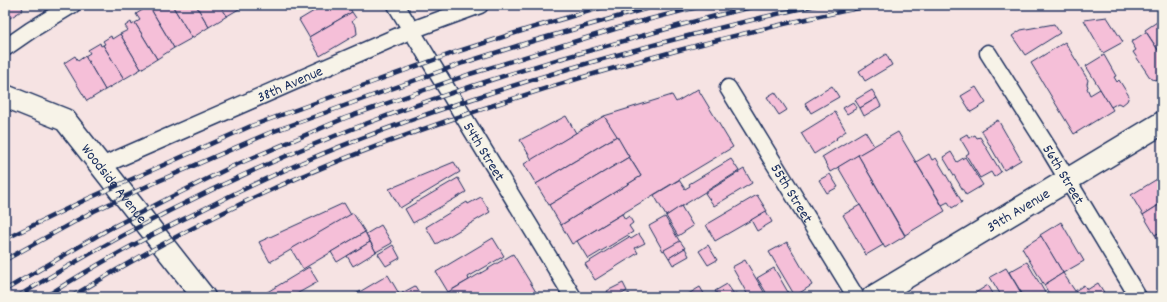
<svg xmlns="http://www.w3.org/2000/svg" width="1167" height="302" font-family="Dekko,sans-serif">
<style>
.building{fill:#f5bfd8;stroke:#1b2f5e}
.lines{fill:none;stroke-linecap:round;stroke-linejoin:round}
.street-casing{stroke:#1b2f5e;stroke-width:19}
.secondary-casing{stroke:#1b2f5e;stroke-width:25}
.street{stroke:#f7f3e8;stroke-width:16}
.secondary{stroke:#f7f3e8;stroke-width:22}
.rail-casing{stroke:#1b2f5e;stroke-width:4.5}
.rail{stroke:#f7f3e8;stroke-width:3;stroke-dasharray:9;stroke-linecap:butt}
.labels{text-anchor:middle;stroke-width:4;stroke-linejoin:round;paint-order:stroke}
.street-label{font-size:15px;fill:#1b2f5e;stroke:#f7f3e8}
</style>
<rect width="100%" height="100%" fill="#f6e3e3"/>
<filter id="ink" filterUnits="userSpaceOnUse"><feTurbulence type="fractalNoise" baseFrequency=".025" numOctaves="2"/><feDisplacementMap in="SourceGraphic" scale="8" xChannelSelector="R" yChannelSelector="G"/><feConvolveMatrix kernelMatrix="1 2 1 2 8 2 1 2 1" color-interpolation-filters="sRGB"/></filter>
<g filter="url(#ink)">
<!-- building -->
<g class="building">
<path d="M5,5H21L23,10L5,21Z"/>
<path d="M151,5H172L192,38L174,48L149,6Z"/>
<path d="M172,5H196L209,27L192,38Z"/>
<path d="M196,5H220L227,16L209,27Z"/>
<path d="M220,5H244V6L227,16Z"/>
<path d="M324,5H348L352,12L309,37L299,20Z"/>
<path d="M149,6L174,48L157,59L135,23L140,20L136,14Z"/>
<path d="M352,12L356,18L352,21L356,26L357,34L320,56L309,37Z"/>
<path d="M1107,17L1123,42L1103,53L1084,20Z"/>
<path d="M1160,20L1162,23V56L1145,30Z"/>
<path d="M131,22L132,25L135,23L157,59L141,69L120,34L128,30L125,26Z"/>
<path d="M1054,24L1060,33L1025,55L1012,36L1021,30Z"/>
<path d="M1146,32L1162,56V74L1156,80L1151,79L1133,52L1136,50L1131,42Z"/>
<path d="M120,34L141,69L124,79L103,45L105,44L103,41L111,36L112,39Z"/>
<path d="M1065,42L1088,80L1087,84L1088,87L1087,88L1090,95L1100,89L1113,110L1074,134L1031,63Z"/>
<path d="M100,43L101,46L103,45L124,79L105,90L85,56L90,53L88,50Z"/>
<path d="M886,54L892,65L865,81L859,71Z"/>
<path d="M1104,55L1116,76L1114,77L1117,82L1119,80L1129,96L1127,101L1122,105L1118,103L1111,107L1086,66Z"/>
<path d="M75,56L78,61L85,56L105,90L87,101L64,63Z"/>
<path d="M832,86L839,97L811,113L805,103Z"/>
<path d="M976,87L986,103L971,112L961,96Z"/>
<path d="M698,89L733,147L572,244L561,225L641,176L604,116L672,95L676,102Z"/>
<path d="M872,90L877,98L860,108L855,100Z"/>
<path d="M775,92L787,110L779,115L767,97Z"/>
<path d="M877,98L881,106L864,116L860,108Z"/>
<path d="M853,102L857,108L847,114L843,108Z"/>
<path d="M835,112L846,131L836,138L837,139L814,154L801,133Z"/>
<path d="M566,116L576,133L532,160L520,140Z"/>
<path d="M604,116L617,136L536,184L524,164Z"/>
<path d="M998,120L1021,160L1004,170L981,130Z"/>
<path d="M865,131L874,146L830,172L822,157Z"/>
<path d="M898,132L945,211L905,235L858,155Z"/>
<path d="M967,134L969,138L975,135L977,138L980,137L1001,172L994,177L991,172L980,178L966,155L969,153L960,138Z"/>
<path d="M617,136L629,157L549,205L536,184Z"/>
<path d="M951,152L957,162L965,157L983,185L966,195L943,157Z"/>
<path d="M929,154L932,160L936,158L962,202L952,208L948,202L942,205L916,162Z"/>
<path d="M858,155L905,236L885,248L838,167Z"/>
<path d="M629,157L641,176L561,225L549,205Z"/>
<path d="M731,159L739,171L666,216L654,195L679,180L685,189L690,186L689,184Z"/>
<path d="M454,162L460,172L400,208L389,189Z"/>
<path d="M744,169L752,183L714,206L705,193Z"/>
<path d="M830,174L838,187L827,193L819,180Z"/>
<path d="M1162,176V203L1143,215L1131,195Z"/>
<path d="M458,178L466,192L413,223L405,209Z"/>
<path d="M757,195L767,211L715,241L706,225Z"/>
<path d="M481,197L490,212L436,244L426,227L467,202L468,204Z"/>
<path d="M344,203L351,215L270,262L259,242Z"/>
<path d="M1162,203V231L1155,235L1143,215Z"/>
<path d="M860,205L883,245L866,255L843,215Z"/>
<path d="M681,206L693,226L678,236L666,216Z"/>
<path d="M766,211L772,222L757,231L751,220Z"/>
<path d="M353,213L365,232L303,269L291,249Z"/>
<path d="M622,214L625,219L629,216L633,223L629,226L633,232L588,259L577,241Z"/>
<path d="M665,217L680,242L663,251L649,226Z"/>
<path d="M1061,222L1084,261L1063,273L1040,235Z"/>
<path d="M381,225L392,243L376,252L366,234Z"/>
<path d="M1162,231V245L1155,235Z"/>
<path d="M365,232L370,242L337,262L331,252Z"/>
<path d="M639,234L645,243L635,248L638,253L595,280L585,264L629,237L631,239Z"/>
<path d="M1041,236L1063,273L1044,285L1022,248Z"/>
<path d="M493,238L504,256L468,277L469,280L448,292L436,272Z"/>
<path d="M680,241L685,248L669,258L664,250Z"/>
<path d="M370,242L376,252L353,266L347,256Z"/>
<path d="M787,242L812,285L795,296L769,252Z"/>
<path d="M393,245L400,258L386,266L378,254Z"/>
<path d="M708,245L717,260L708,265L699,251Z"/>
<path d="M685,248L689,256L673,265L669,258Z"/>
<path d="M513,254L539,297H440L469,280Z"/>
<path d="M745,260L767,297H749L732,267Z"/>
<path d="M1027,262L1047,296L1046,297H1024L1009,272Z"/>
<path d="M309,267L318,282L293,296V295L289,297H259Z"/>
<path d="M774,268L789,294H788L789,297H769L757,278Z"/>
<path d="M1006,268L1017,286L1023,297H1002L990,277Z"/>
<path d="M1063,273L1075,291L1078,297H1051L1044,285Z"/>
<path d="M388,275L401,297H351Z"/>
<path d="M623,283L627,291L617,297H610L607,291Z"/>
<path d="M1098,283L1107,297H1078L1075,291L1084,285L1087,290Z"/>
<path d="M727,284L734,294L736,293L738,297H719L715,291Z"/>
<path d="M988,285L995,297H969Z"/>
<path d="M415,286L422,297H404L402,293Z"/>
<path d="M700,287L706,297H686L685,296Z"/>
<path d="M629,293L631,297H623Z"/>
</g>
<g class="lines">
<!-- street casing -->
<g class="street-casing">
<g id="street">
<path id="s1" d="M396,5L573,297"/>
<path d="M5,48L31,30L72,5"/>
<path id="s2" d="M988,53L1052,154L1138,297"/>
<path id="s3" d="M728,88L856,297"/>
<path id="s4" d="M101,166L412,30L480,5"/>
</g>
</g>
<!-- secondary casing -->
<g class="secondary-casing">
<g id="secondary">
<path id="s5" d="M5,96L65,120L204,297"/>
<path id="s6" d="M873,297L1162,123"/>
</g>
</g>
<!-- street -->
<use href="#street" class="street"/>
<!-- secondary -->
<use href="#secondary" class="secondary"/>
<!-- rail casing -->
<g class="rail-casing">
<g id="rail">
<path d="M5,239L85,200L251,126L456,52L528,29L610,5"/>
<path d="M5,260L94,211L154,183L269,133L463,63L533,41L659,5"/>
<path d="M5,290L107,230L167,199L231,167L345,118L470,74L631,24L705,5"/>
<path d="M17,297C123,231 236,174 352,129C437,96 524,68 613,44C662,30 711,16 761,5"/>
<path d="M45,297C95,265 148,236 202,210C235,193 269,177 303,162C359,138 417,117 475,98C587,61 701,31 816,5"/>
<path d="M71,297C130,261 190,228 253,198C327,163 404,135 482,109C545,88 608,69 672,52C739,34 806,18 874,5"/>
</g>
</g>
<!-- rail -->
<use href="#rail" class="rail"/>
</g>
</g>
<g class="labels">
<!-- street labels -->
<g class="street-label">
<text dy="5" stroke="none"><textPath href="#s4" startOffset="206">38th Avenue</textPath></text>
<text dy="5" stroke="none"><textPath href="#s1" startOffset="171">54th Street</textPath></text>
<text dy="5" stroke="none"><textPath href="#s2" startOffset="143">56th Street</textPath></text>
<text dy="5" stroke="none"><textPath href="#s5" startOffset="145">Woodside Avenue</textPath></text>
<text dy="5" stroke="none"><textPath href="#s3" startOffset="123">55th Street</textPath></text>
<text dy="5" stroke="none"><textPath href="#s6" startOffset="169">39th Avenue</textPath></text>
</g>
</g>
<!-- margin -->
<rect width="1167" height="302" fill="none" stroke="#f7f3e8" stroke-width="20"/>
<rect x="10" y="10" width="1147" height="282" fill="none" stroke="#1b2f5e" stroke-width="1.5" filter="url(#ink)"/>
</svg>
